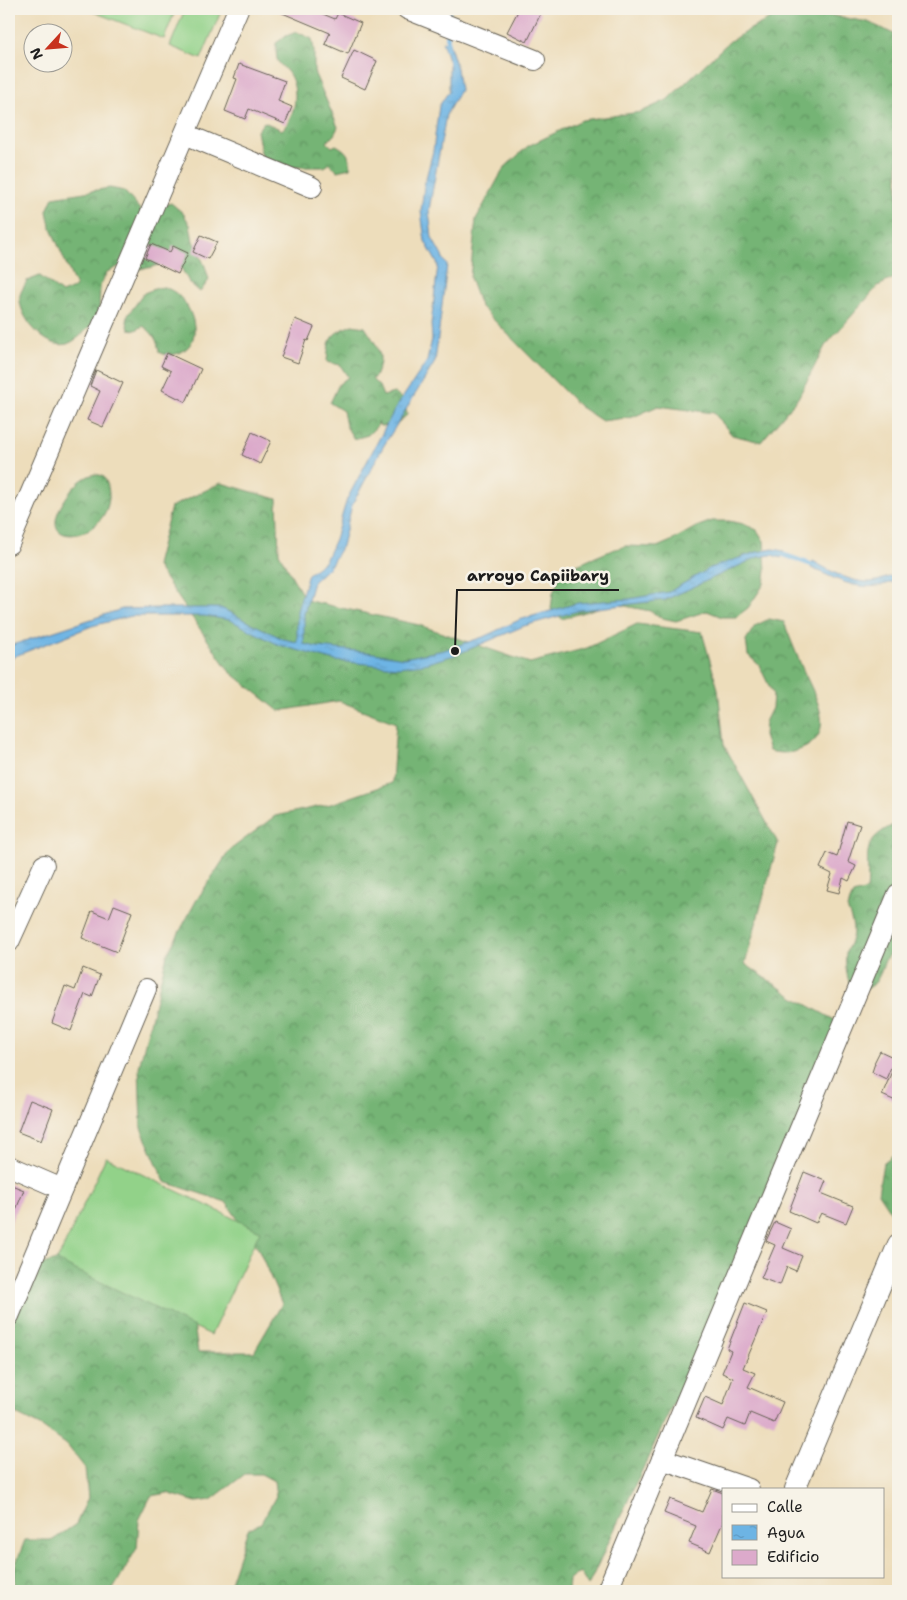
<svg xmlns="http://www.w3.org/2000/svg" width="907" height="1600" font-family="'Shantell Sans',sans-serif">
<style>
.forest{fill:url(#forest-crowns);stroke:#486848}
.pitch{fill:#92d289;stroke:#577752}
.water{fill:url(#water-ripples);stroke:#446880}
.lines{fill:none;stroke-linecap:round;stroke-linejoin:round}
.stream{stroke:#6db4e4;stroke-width:5}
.building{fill:#dcaacb}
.street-casing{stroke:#656054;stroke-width:22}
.street{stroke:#fff;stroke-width:20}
.leader{fill:none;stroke:#1c1c1c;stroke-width:2}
.callout-dot{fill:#1c1c1c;stroke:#f7f3e8;stroke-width:2}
.callout-label{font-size:16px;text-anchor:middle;font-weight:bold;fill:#1c1c1c;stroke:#f7f3e8;stroke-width:5;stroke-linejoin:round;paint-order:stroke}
</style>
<defs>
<pattern id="forest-crowns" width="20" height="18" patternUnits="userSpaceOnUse" patternTransform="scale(1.25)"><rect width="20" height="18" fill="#75b475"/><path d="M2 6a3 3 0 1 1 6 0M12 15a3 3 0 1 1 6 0" fill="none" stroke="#5f925f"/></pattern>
<pattern id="water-ripples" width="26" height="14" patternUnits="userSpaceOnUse" patternTransform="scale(1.25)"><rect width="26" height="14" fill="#6db4e4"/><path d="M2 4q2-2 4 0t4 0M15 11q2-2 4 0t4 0" fill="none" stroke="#5e9ac3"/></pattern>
</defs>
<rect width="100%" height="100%" fill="#f7f3e8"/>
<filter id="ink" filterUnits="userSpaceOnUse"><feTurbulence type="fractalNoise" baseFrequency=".02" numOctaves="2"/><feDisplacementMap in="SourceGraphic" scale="10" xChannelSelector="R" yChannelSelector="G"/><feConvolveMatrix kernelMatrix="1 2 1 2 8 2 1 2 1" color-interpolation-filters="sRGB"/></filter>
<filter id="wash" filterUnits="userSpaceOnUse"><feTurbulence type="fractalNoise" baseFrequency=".0096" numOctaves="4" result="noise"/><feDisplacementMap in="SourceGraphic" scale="20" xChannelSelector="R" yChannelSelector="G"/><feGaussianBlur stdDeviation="1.12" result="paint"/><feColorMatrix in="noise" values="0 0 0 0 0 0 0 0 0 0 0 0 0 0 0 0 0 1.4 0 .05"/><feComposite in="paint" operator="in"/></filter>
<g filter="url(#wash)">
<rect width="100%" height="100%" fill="#edddbb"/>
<!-- forest -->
<g class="forest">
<path d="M812,12L868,22L898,36V276L878,286L825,346L798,398L761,442L732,435L714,413L658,406L633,417L602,421L579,406L480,306L470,278L476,219L504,168L528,146L582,120L641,112L667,100L730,41L754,27L780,14Z"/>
<path d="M297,32L312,39L314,50V72L338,127L334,135L327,142L332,147L336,145C346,150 351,156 350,168L337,171L329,163L325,167H285L262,157L257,131L264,122L282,130C295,117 300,91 289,74C286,69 279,65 277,59C276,54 276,48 276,43L286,36Z"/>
<path d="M110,188L124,191L144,214L157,207L171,203L183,213L190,225L193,241L205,266L209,280L200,292L189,282L175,257C152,268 146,272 120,266L107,272L100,286L99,316C91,325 79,340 67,344C46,350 17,316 20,295C21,291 25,285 27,281L40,276L62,293L76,287L50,226L47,211L53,197Z"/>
<path d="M164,287C169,289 174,291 178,295C193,308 204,341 181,352C172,356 167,356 159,352C158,341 153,332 143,326L136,330L129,329L127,322L128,315L144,293L157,288Z"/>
<path d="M352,325L365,327C373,340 385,354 378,369C376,374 376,377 372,379L379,386L383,396L394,393L405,401L407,415L395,425L380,426L378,421V425L368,435L354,439L346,426L343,411L330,403L339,384L348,377L340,365L327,362C329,339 328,335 352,325Z"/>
<path d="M95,474L103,476C108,483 109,489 109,498C106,542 32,551 64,501C72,488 81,477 95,474Z"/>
<path d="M221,483L277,499L279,553L305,600L419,625L530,663L587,648L637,624L702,632L718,689L724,745L778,843L745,964L795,998L849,1028L588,1586L580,1572L569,1580L568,1591H227L248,1529L261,1523L276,1496L274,1481L261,1474H245L211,1500L196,1502L167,1493L151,1496L139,1520L137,1548L112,1591H15V1566L25,1540H53L76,1524L88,1498L85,1468L67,1445L42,1427L14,1413L9,1403V1320L27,1269L82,1252L190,1297L198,1352H254L282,1304L259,1250L226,1202L165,1182L141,1128L139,1067L167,955L196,901L230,850L275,816L331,804L392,783L396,723L339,701L279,711L229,671L156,565L171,507Z"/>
<path d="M712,521H729L744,524L757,530L764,541L766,571L764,584L748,608L736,617H722L707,611L676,621L662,618L650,611L620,605L604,606L562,619L551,609L553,593L559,578L570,568L612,550L626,546L657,547L671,541L696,527Z"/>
<path d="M769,619L784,622C789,636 795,650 801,665C810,688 839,729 806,747C792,754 783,754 769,751L764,736L765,722L772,708L773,694L759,665L748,655L746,640L755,626Z"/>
<path d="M893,825H898V948C881,958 886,964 878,978C874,987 863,991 854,994C848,981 844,968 846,953C847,948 851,943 852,938C855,928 851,918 847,908L853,894L867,890C871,857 857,843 893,825Z"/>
<path d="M898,1151V1219L894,1217L878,1193L883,1163Z"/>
</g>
<!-- pitch -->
<g class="pitch">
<path d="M86,9H176L164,39Z"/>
<path d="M185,9H222L201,59L170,46Z"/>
<path d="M106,1157L260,1231L211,1335L57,1261Z"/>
</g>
<!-- water -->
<g class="water">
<path d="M442,41L449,43L457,68L460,90L446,115L429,210L432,238L447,265L435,362L383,447L352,505L342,546L330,566L313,582L304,614V644L317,647L367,652L404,658L444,650L483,637L519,620L578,603L629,599L669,592L710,568L757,552L773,549L784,551L781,558L772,555L758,557L665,600L581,610L524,626L458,654L424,664L398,667L336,661L279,645L230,620L204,616H131L92,626L15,656L9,661V646L122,609L158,608H221L283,639L297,642V611L308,574L325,561L335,539L347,499L395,409L427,361L432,339L431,324L438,265L425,241L421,211L424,186L433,151L439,106L449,91V63Z"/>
<path d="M813,561C830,571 851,583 872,582C880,581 890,576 898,574V580C862,595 844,582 811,568Z"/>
</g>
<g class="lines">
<!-- stream -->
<g class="stream">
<path d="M448,21L449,9"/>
<path d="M447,48L448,29"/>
<path d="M776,552L818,567"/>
</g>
</g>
<g id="blocks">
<!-- building -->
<g class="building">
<path d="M273,9H311L335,19L338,13L361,23L348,54L325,44L330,33Z"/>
<path d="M519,9H532L541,13L527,42L507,32Z"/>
<path d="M354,50L377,61L365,89L341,78Z"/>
<path d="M239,64L285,81L278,101L292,107L285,124L249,109L245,119L225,111L237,79L234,78Z"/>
<path d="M201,235L217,242L208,259L193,252Z"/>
<path d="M151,244L170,252L173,246L188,253L178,274L145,258Z"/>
<path d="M295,319L314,327L308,341L306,340L298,363L281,357Z"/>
<path d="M167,353L201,369L186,402L162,390L171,371L161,366Z"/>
<path d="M96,370L123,383L103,427L87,420L100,391L90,386Z"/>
<path d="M252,432L271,441L260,464L242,455Z"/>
<path d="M847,821L860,825L848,862L856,866L849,881L843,878L839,893L827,890L832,874L820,868L827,853L837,857Z"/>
<path d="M114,905L132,912L117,952L82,938L92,911L109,918Z"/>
<path d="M83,968L100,975L92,997L85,994L71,1031L52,1023L65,986L75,990Z"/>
<path d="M880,1051L895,1058L886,1079L872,1072L875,1063H874Z"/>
<path d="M898,1057V1102L882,1095Z"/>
<path d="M30,1100L53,1109L41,1141L18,1132Z"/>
<path d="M804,1172L826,1181L821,1193L853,1206L846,1223L821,1213L816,1223L789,1211Z"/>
<path d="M9,1184L24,1190L9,1227Z"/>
<path d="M775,1222L791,1229L783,1248L802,1256L796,1271L787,1267L780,1285L761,1278L775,1245L766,1241Z"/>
<path d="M745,1303L767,1312L743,1368L755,1373L748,1387L783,1402L774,1423L750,1413L745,1426L728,1419L723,1430L696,1418L705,1397L723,1405L733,1378L722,1373L731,1351L727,1349Z"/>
<path d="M712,1489L723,1493V1522L710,1552L689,1543L696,1526L664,1513L670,1499L702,1512Z"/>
</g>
</g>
</g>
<g filter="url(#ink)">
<use href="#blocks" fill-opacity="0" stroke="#656054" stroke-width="1"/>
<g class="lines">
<!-- street casing -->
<g class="street-casing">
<g id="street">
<path d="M407,9L535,60"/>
<path d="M185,134L312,187"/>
<path d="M9,544L238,9"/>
<path d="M9,942L44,865"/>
<path d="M9,1166L62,1189"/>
<path d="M9,1316L146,989"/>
<path d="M662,1459L749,1489"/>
<path d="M795,1489L898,1244"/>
<path d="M607,1591L898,894"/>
</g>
</g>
<!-- street -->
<use href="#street" class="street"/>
</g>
</g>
<!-- callouts -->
<path class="leader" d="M455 651L457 590H619"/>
<circle class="callout-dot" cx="455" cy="651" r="5"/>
<g class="callout-label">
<text x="538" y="581">arroyo Capiibary</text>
</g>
<!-- margin -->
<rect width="907" height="1600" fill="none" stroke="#f7f3e8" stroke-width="30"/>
<!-- legend -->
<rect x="722" y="1488" width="162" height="90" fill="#f7f3e8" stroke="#9f9d96"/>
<rect x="732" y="1504" width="25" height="8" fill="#ffffff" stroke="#9f9d96"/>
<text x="767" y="1512" font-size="15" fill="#1c1c1c">Calle</text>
<rect x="732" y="1525" width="25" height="15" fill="url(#water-ripples)" stroke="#9f9d96"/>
<text x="767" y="1538" font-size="15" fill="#1c1c1c">Agua</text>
<rect x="732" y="1550" width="25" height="15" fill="#dcaacb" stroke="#9f9d96"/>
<text x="767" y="1562" font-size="15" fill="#1c1c1c">Edificio</text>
<!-- north arrow -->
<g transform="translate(48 48) rotate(244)"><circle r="24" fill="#f7f3e8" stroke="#9f9d96"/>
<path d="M0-4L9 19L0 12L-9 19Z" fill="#c8321e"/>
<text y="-8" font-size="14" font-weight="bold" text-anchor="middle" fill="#1c1c1c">N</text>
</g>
</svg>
